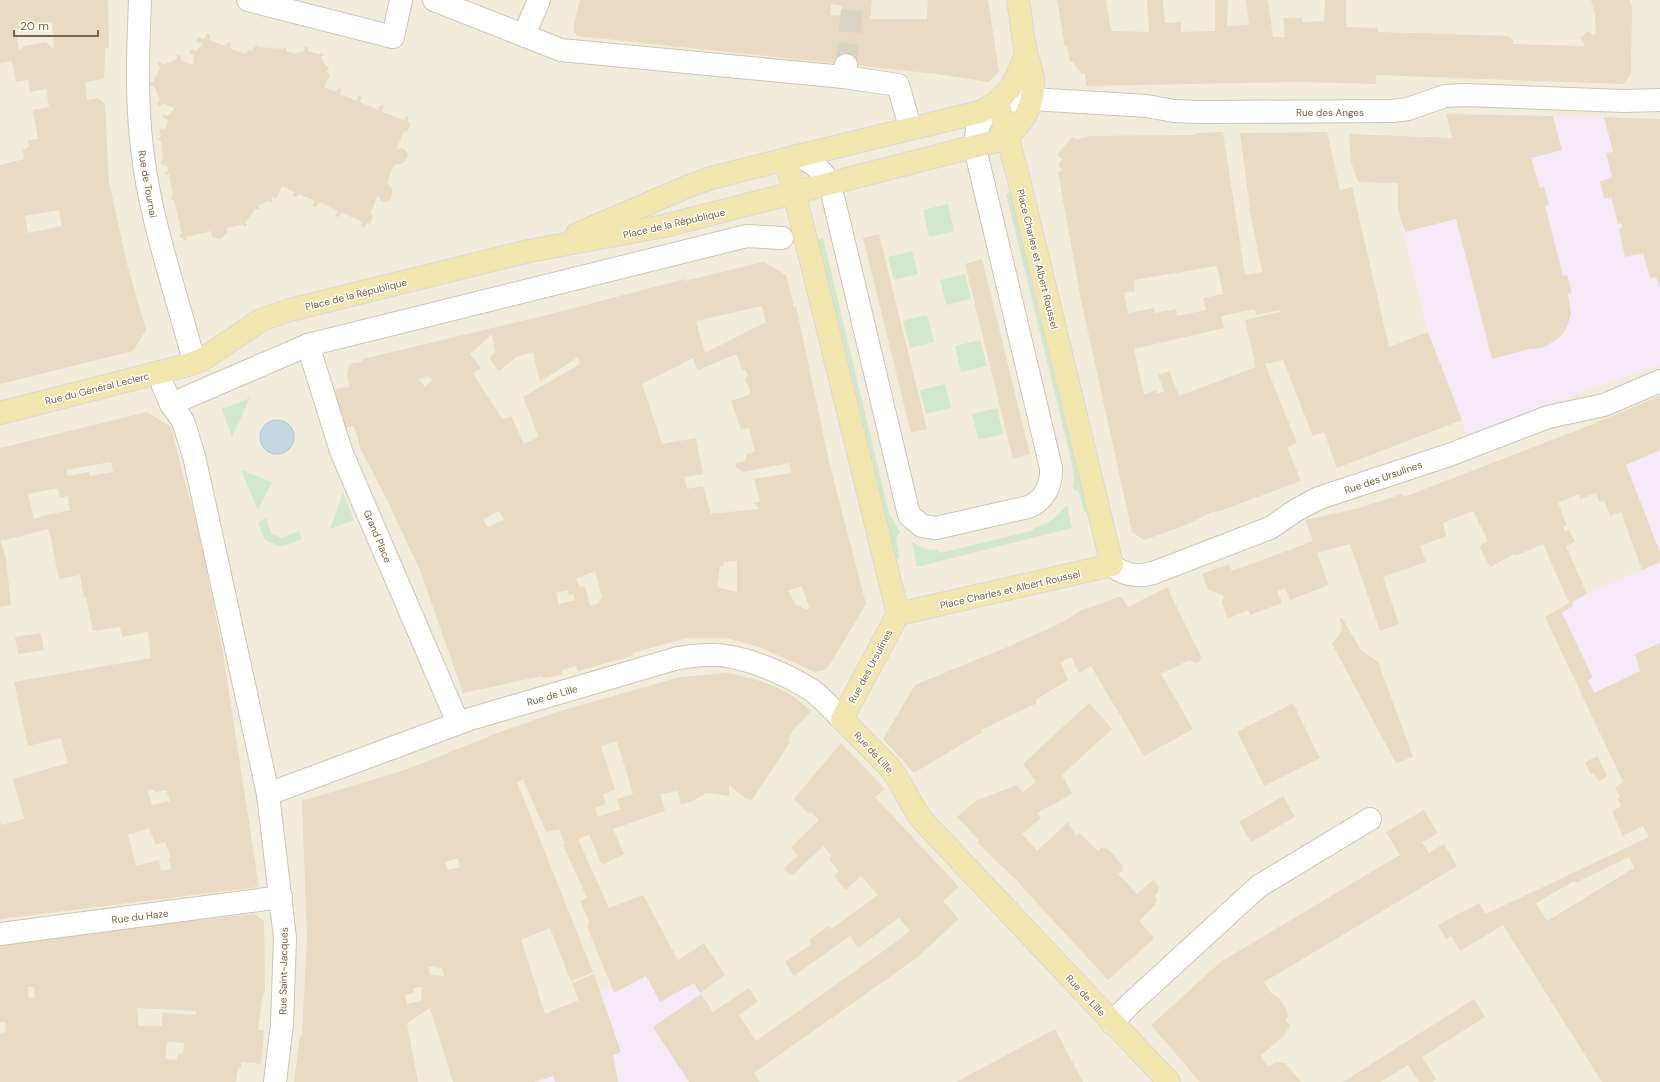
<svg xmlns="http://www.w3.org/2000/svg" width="1660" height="1082" font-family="'DM Sans',sans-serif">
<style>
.residential{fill:#f2ecdc}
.education{fill:#f6eaf8}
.green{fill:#d2e8cc}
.water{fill:#c3d8e3;stroke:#aac5d4}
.building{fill:#e9dac3;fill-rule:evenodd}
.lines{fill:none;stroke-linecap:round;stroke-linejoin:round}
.minor-tunnel{stroke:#dad4c6;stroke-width:22;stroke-dasharray:22 11;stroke-linecap:butt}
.minor-casing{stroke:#cdc4b4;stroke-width:24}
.major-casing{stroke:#dbd7d2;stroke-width:24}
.minor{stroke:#fff;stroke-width:22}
.major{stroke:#f1e6ae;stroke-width:22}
.labels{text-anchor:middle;stroke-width:3;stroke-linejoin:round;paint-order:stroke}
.street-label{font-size:10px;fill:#756552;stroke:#fefcf4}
</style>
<rect width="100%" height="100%" fill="#fbf9ed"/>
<!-- residential -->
<rect class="residential" x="0" y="0" width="1660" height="1082"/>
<!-- education -->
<g class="education">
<path d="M1446,114L1660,119V364L1467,434L1428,332L1398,209V183L1402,136L1451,138Z"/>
<path d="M1660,396V861L1545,617L1587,594L1642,570L1609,478Z"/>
<path d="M678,960L760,1082H477L601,1059L578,1000Z"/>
</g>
<!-- green -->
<g class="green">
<path d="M1014,192L1092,510L1084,512L1079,492L1073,489L1074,477L1072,464L1006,194Z"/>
<path d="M948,204L954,231L929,237L923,210Z"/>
<path d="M823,238L889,513L900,532L896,538L900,558L892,560L815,241Z"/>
<path d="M912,251L918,274L894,280L888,257Z"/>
<path d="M965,274L971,299L946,305L940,280Z"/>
<path d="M927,315L934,342L910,348L903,321Z"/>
<path d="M980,340L987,366L961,372L955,346Z"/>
<path d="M945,384L951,408L926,414L920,390Z"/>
<path d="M250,398L232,437L222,409Z"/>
<path d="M997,408L1003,434L979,440L972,414Z"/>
<path d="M241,470L272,482L258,510Z"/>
<path d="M343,493L354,520L330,529Z"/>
<path d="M1067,504L1072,528L917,567L912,542L927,549L938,550L940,553L1034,530V528C1049,524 1058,517 1067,504Z"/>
<path d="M266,518L272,534L281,538L299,531L302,539L281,547L265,540L258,522Z"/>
</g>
<!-- water -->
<circle class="water" cx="277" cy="437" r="17"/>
<!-- building -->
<g class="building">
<path d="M0,0H108L109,47L105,48L104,79L85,82L87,100L98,98L105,104L109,182L128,268L146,330L133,351L0,384V165L24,159L23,150L29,147L28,140L38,139L33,110L49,107L46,89L30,92L28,80L16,82L12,61L0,63ZM52,22L54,49L46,42L24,46L19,50L15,28ZM59,210L62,226L28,233L25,216Z"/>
<path d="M580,0H872L870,19H927L928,0H988L999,72L989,82L937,74L577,36L573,30ZM831,4L842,6L841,16L830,15Z"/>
<path d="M1057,0H1106L1111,31L1149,32L1147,0H1163L1165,23L1181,22V32L1215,31V0H1228L1227,26L1249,25L1246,0H1268L1273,37H1285L1283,18H1302V22L1324,21L1325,0H1346V27L1378,28V32L1509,36L1513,40V44L1583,46L1585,44L1580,38L1588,31L1593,36L1596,33L1595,14L1591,0H1629L1632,8L1631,74L1623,84L1376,75V84L1302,82L1086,86L1085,74H1082L1075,66L1074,62H1070L1067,46H1065Z"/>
<path d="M207,33L210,35L209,40L225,46L227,42L231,43V49L246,54L248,50L251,51L258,44L259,47L283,49L284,47L286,48V51L291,53L293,52L295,54L304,51L305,47H308V51L319,54L322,52L324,55L321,57L326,67H329L328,70H326V72L330,75L324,87L336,92L338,88L342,89L340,94L356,101L358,96L362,97L360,102L378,110L380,105L384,106L382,112L404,120L406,116L409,117L407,121L411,123L407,132L404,131L396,150L400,148L406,150L408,155L406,159L402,164L394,165L387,183L392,189V195L390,200L384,202L380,200L378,195L370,214L373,216L370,224L366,223L365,228L361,226L362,222L341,212L339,217L335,216L338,211L319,202L316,208L312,206L315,201L299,194L297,197L293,196L295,192L282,186L276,199L271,196L273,201L270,203L269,201L259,205V209H255L245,223L247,225L245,227L242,225L227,228V234L220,239L212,237L211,231L186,237L187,240L183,241V238H180L179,235L182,234L174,200H171V197L173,196L169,174L166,175L165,172H168L167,166L161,164V161L163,160L161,141L158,140V138H160L161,135L159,131L161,128L165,130L168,120L162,117L163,114L169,116L174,108L163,103L159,107L157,103L160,100L154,86H149L150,82H153L160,68L157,64L160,61L162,65L177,59V55H180L181,60L193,65L194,55L189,53L191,49L196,51L203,44L196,41L198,37L204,39Z"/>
<path d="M1446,114L1553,116L1562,150L1531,158L1540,188L1544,187L1549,205L1545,206L1563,276L1567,275L1572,293L1568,294L1571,313L1568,324L1563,334L1555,341L1542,348L1529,349L1492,359L1456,219L1405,232L1398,209V183L1358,182L1351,162L1349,134L1452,138Z"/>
<path d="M1604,117L1660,119V289L1657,277L1650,278L1643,253L1625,257L1619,229L1622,228L1621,223L1618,224L1611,197L1604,199L1600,181L1612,178L1606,153L1613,152Z"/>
<path d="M1223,132L1245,275L1262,272L1249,208H1250L1240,133L1327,132L1340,190L1352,187L1389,347L1428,332L1462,420L1337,468L1324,432L1313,436L1283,360L1265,364L1297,443L1287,447L1301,481L1220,511L1212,512L1186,525L1144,540L1132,532L1081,300L1058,172L1062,170L1058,166L1062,159L1057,155L1072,137L1077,140L1084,137L1088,138L1087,136L1196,135V133ZM1217,266L1223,294L1203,298L1206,310L1177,316L1176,309L1155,313L1154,308L1128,313L1124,293L1135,291L1134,280ZM1255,309L1256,315L1279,310L1280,312L1245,320L1256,367L1179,396L1169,371L1158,375L1164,391L1157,394L1156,390L1144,395L1134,349L1224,328L1221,316Z"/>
<path d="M879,234L927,429L911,433L863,238Z"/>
<path d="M982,259L1030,454L1013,459L965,264Z"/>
<path d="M763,262L786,275L794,307L796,306L830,466L866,604L827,669L815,672L759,647L727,638H686L633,653L634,655L578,671L576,666L562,670L563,675L542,678V676L463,693L420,570L392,511H393L361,450L354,426L341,429L335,389L349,387L347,373L349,365L353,363L362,362L363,359L547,315L685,279V281ZM762,306L766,322L705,353L696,321ZM492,334L495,352L489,358L499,371L516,357L533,352L540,382L578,357L580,364L523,397L539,437L524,444L511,416L503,420L473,374L481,368L470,354ZM701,354L693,359L698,370L737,354L742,370L745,369L748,376L745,378L751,394L731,401L741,429L749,428L755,452L747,454L745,461L735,463L736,467L743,472L789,463L791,473L754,479L760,501L754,503L759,509L711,514L703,486L687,489L684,477L703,474L696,438L662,444L642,384ZM428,376L432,380L425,387L419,379ZM499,511L504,520L487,527L483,519ZM737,561V592L717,587L720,566H724L723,562ZM595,571L602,597L598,604L590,606L585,586L580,587L576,579ZM802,586L809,607L808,610L796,605L788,591ZM568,590L569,595L574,594L575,600L559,604L556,593Z"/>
<path d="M1660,396V450L1626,465L1660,552V562L1642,570L1621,512L1610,516L1604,500L1599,502L1596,493L1580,499L1579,494L1558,503L1567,525L1563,527L1565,532L1569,530L1575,542L1566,546L1587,594L1572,602L1573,606L1562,613L1593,678L1588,680L1594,693L1640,671L1635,654L1660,643V1082H1602L1503,925L1460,951L1451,936L1446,939L1438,925L1479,903L1486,914L1649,837L1643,826L1623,836L1612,811L1621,806L1617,798L1620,797L1615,787L1623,782L1545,617L1569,603L1543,544L1515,556L1514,554L1490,567L1479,546L1488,541L1473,511L1443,523L1446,536L1420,546L1426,562L1383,577L1399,624L1380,631L1350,544L1317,553L1329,585L1290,600L1285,588L1277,591L1282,603L1250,615L1248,610L1228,618L1222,603L1224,596L1208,589L1202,574L1229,564L1232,571L1313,541L1305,520L1359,508L1402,494L1404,497L1588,426ZM1629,857L1634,868L1547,921L1536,903L1574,881L1575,883Z"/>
<path d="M147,412L171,427L183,475L197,523L222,647L259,887L0,919V822L2,825L24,819L13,779L68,763L61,738L28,746L14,682L151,658L148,632L122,637L120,627L93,631L86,597L84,598L80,575L59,579L49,529L1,541L6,559L11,605L0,607V448ZM111,462L113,472L90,476L89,472L68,476L66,470ZM53,489H58L60,498L68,496L69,507L71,510L41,516V517L34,519L28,494ZM151,789L156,792L166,790L170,801L152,805L147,790ZM149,828L156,845L165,842L171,858H169L171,869L161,871L159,860L136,866L128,835Z"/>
<path d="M1167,587L1201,656L1200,661L1195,663L1189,660L1161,674L1193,729L1144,756L1091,666L1079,673L1071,657L1060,662L1068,680L1035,700L1037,703L981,730L982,732L914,773L883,739L915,685L1012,645L1063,622L1080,611L1121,596L1128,607Z"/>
<path d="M1340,618H1342L1361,650L1378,662L1413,757L1396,763L1332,644L1342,631Z"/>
<path d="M41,633L44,650L18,654L15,637Z"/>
<path d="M728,673L751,678L771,685L793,696L811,711L793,730L788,740L790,742L752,800L746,799L729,785V796L706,793L696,799L681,805L678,791L660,794L665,811L613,829L624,854L602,865L589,835L578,839L609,908L643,895L678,960L704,943L725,975L700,993L694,983L660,1002L646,976L614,993L588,929V924H590L580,901L587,898L563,845L565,844L559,829L546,832L523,779L517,782L593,972L571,981L550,928L521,940L508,942L521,940L545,1014L579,1000L572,983L594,974L621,1052L613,1055L618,1082H555L553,1076L534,1082H453L430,1008L407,1023L418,1082H294L300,1035H302L307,937L302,801L408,769L503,731L560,711L680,677ZM617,741L633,794L617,799L620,809L598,817L595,808L606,804L603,794L615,790L601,746ZM458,858L460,867L447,870L445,862ZM435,966L436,969L442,967L444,976L430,975L429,967ZM422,987L421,1001L407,1004L405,995L414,993L413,988Z"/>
<path d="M1089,703L1112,729L1062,775L1072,794L1037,813L1041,818L1022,834L1037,851L1068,822L1076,836L1080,833L1098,851L1101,848L1108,849L1111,852L1122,865L1123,871L1118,874L1137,894L1153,880L1159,886L1158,892L1154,896L1157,899L1155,905L1139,921L1154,938L1108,980L1017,881L977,842L979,840L957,817L976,801L1017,785L1023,792L1036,782L1023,764Z"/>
<path d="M1293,703L1320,758L1264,786L1237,732Z"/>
<path d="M841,743L885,789L875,797L959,887L943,901L959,919L915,959L754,1073L760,1082H689L653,1027L701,994L713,1012L749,988L758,1002L739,1015L756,1041L899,940L910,930L899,918L858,948L850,936L794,976L785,962L811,944L809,940L828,926L831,929L878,895L861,876L846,890L834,876L839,871L829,859L832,856L823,846L794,874L789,875L784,868L798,856L791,847L819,820L811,812L809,814L794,799Z"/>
<path d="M1598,756L1607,777L1598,781L1594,773L1591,775L1585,762Z"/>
<path d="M1283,796L1295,817L1251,842L1239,822Z"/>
<path d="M1424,810L1438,833L1422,842L1429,853L1444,844L1457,866L1264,982L1271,993L1279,998L1286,1008L1288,1017L1285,1019L1290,1026L1284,1036L1260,1056L1268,1067L1277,1062L1285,1063L1301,1082H1200L1151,1025L1222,961L1400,855L1386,832Z"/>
<path d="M255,914L264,921L265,993H263L258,1030L264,1031L261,1064L241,1062V1068L238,1067L236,1082H0V1033L6,1032L5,1022H0V945L149,925ZM28,987H34L35,998H29ZM137,1008L196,1011V1015L162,1013V1026H139ZM167,1042L184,1043L183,1054L178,1053L177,1060L165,1059Z"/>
<path d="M1474,999L1485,1017L1422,1057L1436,1079L1432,1082H1419L1408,1065L1380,1082H1343Z"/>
<path d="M1055,1029L1083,1082H956Z"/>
</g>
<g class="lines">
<!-- minor-tunnel -->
<path class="minor-tunnel" d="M846,65L853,0"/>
<!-- minor casing -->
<g class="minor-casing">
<g id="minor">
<path d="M140,0C138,50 136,98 142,148C150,221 176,291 194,362"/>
<path d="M248,0L393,37L401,0"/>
<path d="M434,0L561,50L844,77"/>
<path d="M524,35L539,0"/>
<path d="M846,65L844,77L898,85L908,120"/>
<path d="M998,102L1032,99L1147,106L1174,111L1200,112L1392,111L1408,109L1445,96L1466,95L1624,101L1660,100"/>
<path d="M798,156C812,162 823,170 830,184L909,515L922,526L936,528L1028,507C1044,501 1052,485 1051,468L975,148L977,129L987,109"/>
<path d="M308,345L341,451L458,723"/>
<path d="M163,386L171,404L183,421L194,456L268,794L285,938L282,1024L275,1082"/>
<path d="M171,404L308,345L747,236L782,238"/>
<path d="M1112,565C1124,576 1138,577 1153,573L1270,528L1298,509L1319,498L1449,455L1548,417L1604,405L1660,381"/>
<path d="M268,794L470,719L678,658C687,657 696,655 706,655C739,653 785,673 813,691C823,699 833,710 842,719"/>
<path d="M0,934L281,897"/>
<path d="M1112,1023L1130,1004L1259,886L1370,819"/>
</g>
</g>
<!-- major casing -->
<g class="major-casing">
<g id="major">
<path d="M786,159L898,614"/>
<path d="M577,234L689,186L711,178L798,156L980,112C1007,100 1018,80 1026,52"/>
<path d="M0,413L188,365L203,359L261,320L290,310L529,251L664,226L996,141C1022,130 1035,106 1033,79C1032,70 1028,61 1026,52C1022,35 1021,17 1018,0"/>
<path d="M898,614L1112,565L1019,180L998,102"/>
<path d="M898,614L842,719L891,769C904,786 910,806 924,822L1169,1082"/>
</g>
</g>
<!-- minor -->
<use href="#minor" class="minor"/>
<!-- major -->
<use href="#major" class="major"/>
</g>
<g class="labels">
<!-- street labels -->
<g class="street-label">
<text x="1330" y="116">Rue des Anges</text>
<text transform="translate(148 184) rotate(80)" y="4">Rue de Tournai</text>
<text transform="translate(674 223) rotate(-13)" y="4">Place de la République</text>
<text transform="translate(1038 259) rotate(76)" y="4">Place Charles et Albert Roussel</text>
<text transform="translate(356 294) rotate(-14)" y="4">Place de la République</text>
<text transform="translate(97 388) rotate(-14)" y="4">Rue du Général Leclerc</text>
<text transform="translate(1383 477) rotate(-19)" y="4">Rue des Ursulines</text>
<text transform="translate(378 536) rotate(67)" y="4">Grand Place</text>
<text transform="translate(1010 589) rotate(-13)" y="4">Place Charles et Albert Roussel</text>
<text transform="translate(870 666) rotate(-62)" y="4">Rue des Ursulines</text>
<text transform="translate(552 695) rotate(-16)" y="4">Rue de Lille</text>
<text transform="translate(874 752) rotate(47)" y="4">Rue de Lille</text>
<text transform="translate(140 916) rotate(-7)" y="4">Rue du Haze</text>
<text transform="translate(283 971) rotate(-89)" y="4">Rue Saint-Jacques</text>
<text transform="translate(1086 995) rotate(47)" y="4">Rue de Lille</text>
</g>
</g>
<!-- scale -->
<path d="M14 30v6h84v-6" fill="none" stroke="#756552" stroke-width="2"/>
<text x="20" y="30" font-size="12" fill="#756552" stroke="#fefcf4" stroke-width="3" paint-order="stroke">20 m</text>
</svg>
